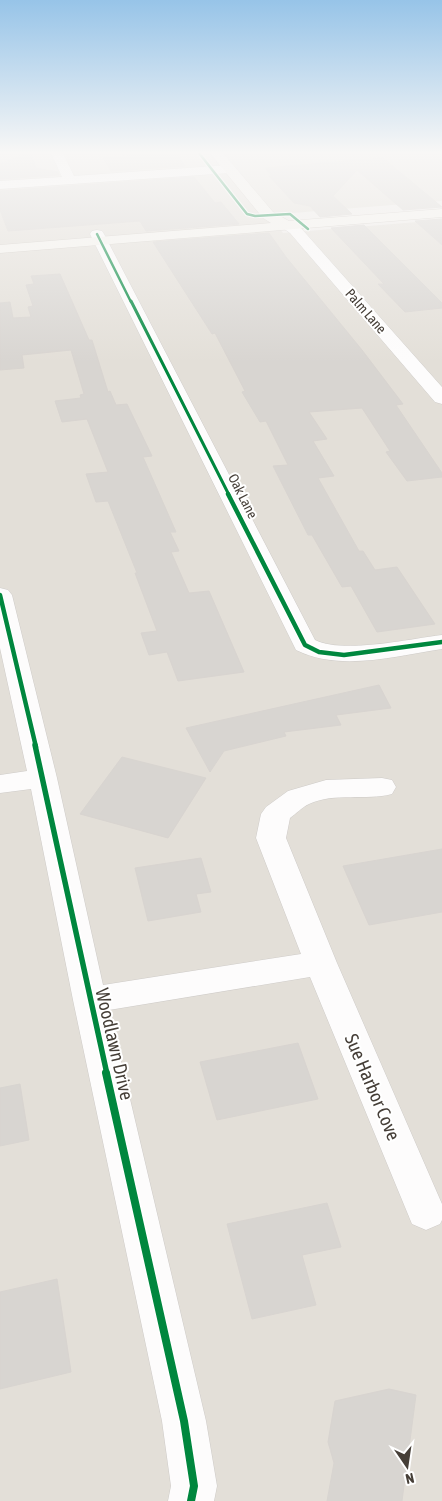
<svg xmlns="http://www.w3.org/2000/svg" width="442" height="1501" font-family="'Asap Condensed',sans-serif">
<style>
.residential{fill:#e3dfd8}
.building{fill:#d8d5d1;stroke:#d8d4d0}
.lines{fill:none;stroke-linecap:round;stroke-linejoin:round}
.street-casing{stroke:#cecbc8;stroke-width:1}
.secondary-casing{stroke:#cec9c2;stroke-width:1}
.street{fill:#fdfcfc;fill-rule:evenodd}
.secondary{fill:#f6f4ef;fill-rule:evenodd}
.cycleway-far4-casing{stroke:#fff;stroke-width:4.5}
.cycleway-far3-casing{stroke:#fff;stroke-width:5}
.cycleway-far2-casing{stroke:#fff;stroke-width:7}
.cycleway-far1-casing{stroke:#fff;stroke-width:9}
.cycleway-casing{stroke:#fff;stroke-width:11}
.cycleway-far4{stroke:#00873e;stroke-width:2.5}
.cycleway-far3{stroke:#00873e;stroke-width:3}
.cycleway-far2{stroke:#00873e;stroke-width:4.5}
.cycleway-far1{stroke:#00873e;stroke-width:5.5}
.cycleway{stroke:#00873e;stroke-width:8}
.labels{text-anchor:middle;stroke-width:4;stroke-linejoin:round;paint-order:stroke}
.far-street-label{font-size:14px;fill:#453e37;stroke:#fff}
.near-street-label{font-size:19px;fill:#453e37;stroke:#fff}
</style>
<rect width="100%" height="100%" fill="#f0edea"/>
<!-- residential -->
<path class="residential" d="M0,153H442V201L268,215L283,233L442,220V1501H0Z"/>
<!-- building -->
<g class="building">
<path d="M167,153H175L185,166L111,171L103,158Z"/>
<path d="M31,155L36,168L58,172L59,175L0,179V164L20,156Z"/>
<path d="M383,158L442,207L403,210L357,170L333,196L352,214L320,217L310,206L294,203L269,176H272L265,168Z"/>
<path d="M194,177L215,203L221,202L239,224L146,231L140,221L8,231L0,210V191Z"/>
<path d="M442,219V245L415,221Z"/>
<path d="M364,225L442,303V308L405,312L378,284H384L331,228Z"/>
<path d="M269,233L286,257L362,350L403,404L396,405L442,473V477L407,481L386,452L390,451L362,408L309,412L327,439L313,441L334,476L318,478L359,551H363L375,570L397,567L435,624L377,632L351,586L342,587L312,535H308L273,466L288,465L266,421L260,422L242,392L245,391L215,333L212,334L153,242Z"/>
<path d="M60,274L89,340H92L108,392L110,391L116,405L127,404L152,456L143,457L176,532H170L179,551L171,552L189,593L209,591L244,672L178,681L167,652L149,655L141,633L157,631L135,573H137L108,501L96,502L86,474L108,472L87,419L62,422L55,401L81,398L80,395L84,394L71,350L22,355L24,368L0,370V303L10,302L13,318L31,317L28,307L33,306L26,285L34,284L31,276Z"/>
<path d="M379,685L391,708L336,715L341,725L284,732L286,736L224,751L210,772L186,728Z"/>
<path d="M122,757L206,778L168,838L80,814Z"/>
<path d="M442,849V912L369,925L343,866Z"/>
<path d="M201,858L211,892L196,894L201,912L148,921L135,868Z"/>
<path d="M298,1043L318,1099L217,1120L200,1062Z"/>
<path d="M20,1084L29,1140L0,1146V1088Z"/>
<path d="M327,1203L341,1247L302,1255L316,1305L252,1319L227,1224Z"/>
<path d="M57,1279L71,1372L0,1389V1292Z"/>
<path d="M389,1389L416,1395L402,1501H327L334,1463L328,1442L335,1401Z"/>
</g>
<g class="lines">
<!-- street casing -->
<g class="street-casing">
<g id="street">
<path d="M51,153H63L74,176L229,165L235,169L229,173L0,189V181L62,177Z"/>
<path d="M287,222L300,227L442,387V404L435,402L290,233L280,226L282,223Z"/>
<path d="M97,230L102,231L104,234L315,640C343,654 409,639 442,635V649C395,656 340,672 296,650L90,234L92,231Z"/>
<path d="M0,588L8,590L12,595L57,778L103,985L301,954L256,838L261,814L266,807L288,791L326,780L382,778L392,780L396,787L392,794C365,801 335,792 309,804C302,807 296,814 290,818L286,838L337,963L442,1204V1220L440,1224L426,1230L412,1224L310,977L109,1010L206,1421L217,1486L214,1501H168L171,1486L162,1421L73,1000L31,789L0,793V775L27,771L0,648Z"/>
</g>
</g>
<!-- secondary casing -->
<g class="secondary-casing">
<path id="secondary" d="M210,153H223L273,212L289,221L442,209V217L0,253V245L271,223L263,218Z"/>
</g>
<!-- street -->
<use href="#street" class="street"/>
<!-- secondary -->
<use href="#secondary" class="secondary"/>
<!-- cycleway-far4 casing -->
<g class="cycleway-far4-casing">
<g id="cycleway-far4">
<path d="M199,153L247,214L255,216L290,214L308,229"/>
<path d="M97,234L131,302"/>
</g>
</g>
<!-- cycleway-far3 casing -->
<g class="cycleway-far3-casing">
<path id="cycleway-far3" d="M131,301L229,495"/>
</g>
<!-- cycleway-far2 casing -->
<g class="cycleway-far2-casing">
<g id="cycleway-far2">
<path d="M228,494L305,645L319,652L344,655L442,642"/>
<path d="M0,595L36,747"/>
</g>
</g>
<!-- cycleway-far1 casing -->
<g class="cycleway-far1-casing">
<path id="cycleway-far1" d="M35,745L107,1074"/>
</g>
<!-- cycleway casing -->
<g class="cycleway-casing">
<path id="cycleway" d="M106,1073L184,1421L194,1486L191,1501"/>
</g>
<!-- cycleway-far4 -->
<use href="#cycleway-far4" class="cycleway-far4"/>
<!-- cycleway-far3 -->
<use href="#cycleway-far3" class="cycleway-far3"/>
<!-- cycleway-far2 -->
<use href="#cycleway-far2" class="cycleway-far2"/>
<!-- cycleway-far1 -->
<use href="#cycleway-far1" class="cycleway-far1"/>
<!-- cycleway -->
<use href="#cycleway" class="cycleway"/>
</g>
<!-- sky -->
<linearGradient id="sky" x2="0" y2="1"><stop stop-color="#97c4e8"/><stop offset="0.42" stop-color="#f8f7f6"/><stop offset="1" stop-color="#f8f7f6" stop-opacity="0"/></linearGradient>
<rect width="442" height="363" fill="url(#sky)"/>
<g class="labels">
<!-- far-street labels -->
<g class="far-street-label">
<text transform="translate(366 311) rotate(49)" y="5">Palm Lane</text>
<text transform="translate(243 496) rotate(63)" y="5">Oak Lane</text>
</g>
<!-- near-street labels -->
<g class="near-street-label">
<text transform="translate(115 1044) rotate(77)" y="7">Woodlawn Drive</text>
<text transform="translate(373 1087) rotate(67)" y="7">Sue Harbor Cove</text>
</g>
</g>
<!-- north arrow -->
<g transform="translate(407 1466) rotate(167)" stroke="#ffffff" stroke-width="4" paint-order="stroke">
<path d="M0-4L9 19L0 12L-9 19Z" fill="#453e37"/>
<text y="-8" font-size="14" font-weight="bold" text-anchor="middle" fill="#453e37">N</text>
</g>
</svg>
